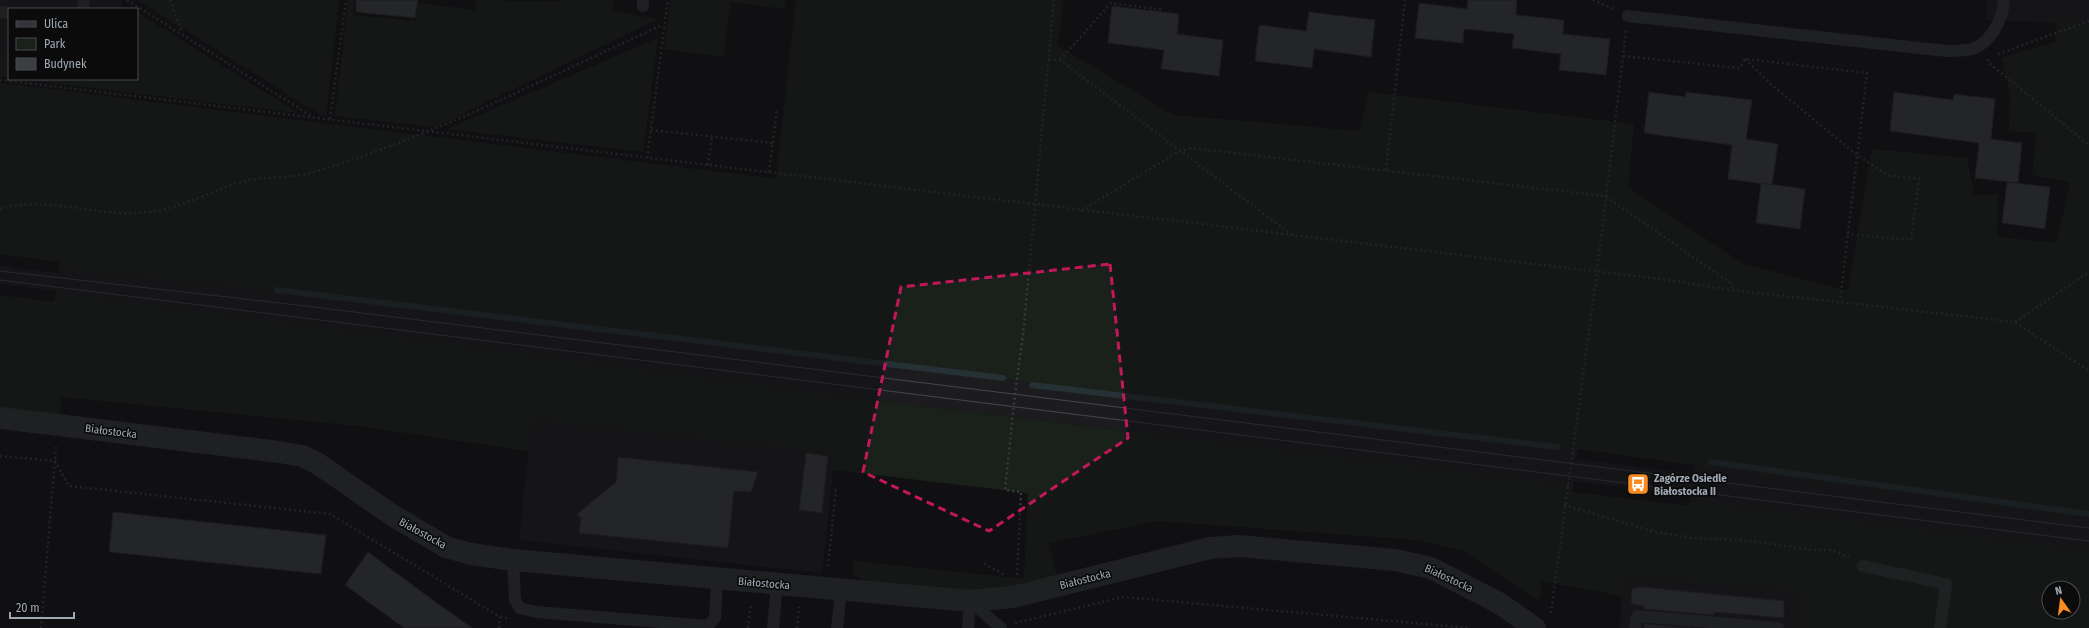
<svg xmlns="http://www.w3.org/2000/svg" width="2089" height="628" font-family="'Fira Sans Condensed',sans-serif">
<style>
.built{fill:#1c1c1f}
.green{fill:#1a211a;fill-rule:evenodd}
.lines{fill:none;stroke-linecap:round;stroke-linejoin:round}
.stream{stroke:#263135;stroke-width:6}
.building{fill:#3c3e42;stroke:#2a2a2e}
.path{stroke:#373a3e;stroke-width:2.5;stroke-dasharray:2 3;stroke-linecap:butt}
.lane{stroke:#313337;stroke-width:12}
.street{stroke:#313337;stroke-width:22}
.tram{stroke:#44474c;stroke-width:1}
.marked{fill:none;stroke:#c2185b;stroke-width:3;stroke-dasharray:8 5;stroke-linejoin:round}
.labels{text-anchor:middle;stroke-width:3.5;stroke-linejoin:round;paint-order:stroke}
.street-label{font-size:11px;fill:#a0a9b3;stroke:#0b0b0c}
.poi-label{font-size:11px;font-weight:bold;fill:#a0a9b3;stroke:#0b0b0c;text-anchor:start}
</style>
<rect width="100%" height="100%" fill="#101012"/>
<!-- built -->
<g class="built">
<path d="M0,0H122L121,9H9V54L0,53Z"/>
<path d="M1987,0H2089V24L1986,20Z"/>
<path d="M0,266L58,273L69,270L271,290L1010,380L1447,431L1578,448L1576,459L1693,474L1695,463L2089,519V551L1690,501V495L1574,481L1573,486L897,403L56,292V291L0,284Z"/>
<path d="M532,420L835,453L822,573L519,540Z"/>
<path d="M1623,576L1799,592L1796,628H1620Z"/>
</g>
<!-- green -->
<g class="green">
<path d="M137,0H339L326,116L321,115Z"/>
<path d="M348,0H354L353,15L416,21L418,3L475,10L477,0L561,2V0H614L612,11L658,19L435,127L335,116Z"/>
<path d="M671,0H785L784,9L731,2L723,57L664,49Z"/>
<path d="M796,0H1064L1057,45L1173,115L1359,131L1369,92L1634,124L1628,187L1744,264L1848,291L1872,149L1967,158L1974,195H1998L1997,237L2057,243L2070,182L2032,175L2037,133L2009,131L2010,95L2002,58L2055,42L2057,22L2089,24V519L1447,431L1010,380L271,290L69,270L58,272L59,262L0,254V83L776,179Z"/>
<path d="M137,12L298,113L18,79H137Z"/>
<path d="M658,38L643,152L447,129Z"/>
<path d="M0,53L9,54V78L0,77Z"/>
<path d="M56,292L897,403L1573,486L1572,492L1689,506L1690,501L2089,551V628H1796L1799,592L1623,576L1622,596L1542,581L1539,600L1465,551L1417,540L1158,521L1048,543L1057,575L1014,589L976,594L867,583L854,574L853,561L1024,579L1028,493L833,470L835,453L533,420L529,451L358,426L62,397L60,416L0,409V295L54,302ZM2049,588H2073V612H2049Z"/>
</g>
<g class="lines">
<!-- stream -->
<g class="stream">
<path d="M277,290L1003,378"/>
<path d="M1032,385L1558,447"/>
<path d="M1711,462L2089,514"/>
</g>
</g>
<!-- building -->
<g class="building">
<path d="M356,0H418L415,18L356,12Z"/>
<path d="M1468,0H1517L1516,15L1564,20L1563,34L1610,39L1606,75L1559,70L1561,54L1512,48L1514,34L1464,29L1463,43L1415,38L1419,3L1467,9Z"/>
<path d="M1112,6L1179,14L1177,34L1223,40L1219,76L1161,69L1164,50L1108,43Z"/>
<path d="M1309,12L1375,20L1371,57L1314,49L1312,68L1255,61L1259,25L1306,31Z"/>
<path d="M1649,92L1685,97L1686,92L1752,100L1746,139L1778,144L1772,185L1728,179L1732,145L1644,133Z"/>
<path d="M1894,92L1953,100L1954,94L1995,99L1991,139L2022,143L2018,183L1975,178L1979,143L1890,131Z"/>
<path d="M2007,182L2050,187L2045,229L2002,223Z"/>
<path d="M1761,183L1805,189L1800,229L1756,223Z"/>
<path d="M806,453L828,456L822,513L799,510Z"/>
<path d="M618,457L758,472L751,492L734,491L728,548L579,533L581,518L577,514L616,482Z"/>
<path d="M113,512L326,535L321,574L109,552Z"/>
<path d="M368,552L426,595L472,628H404L345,585Z"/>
<path d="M1642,587L1784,601V618L1714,612V615L1644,609V606L1631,604L1632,589Z"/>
<path d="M1644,624L1690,628H1644Z"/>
</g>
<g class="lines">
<!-- path -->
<g class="path">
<path d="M127,0L313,117"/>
<path d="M170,0L182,33"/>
<path d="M1593,0L1614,9"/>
<path d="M1998,54L2089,21"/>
<path d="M1623,56L1740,68L1745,59L1867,73L1840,301"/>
<path d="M1049,59L1060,60L1295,237"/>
<path d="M1745,59L1773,86L1857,155L1887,175L1919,179L1911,240L1847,234"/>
<path d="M1988,59L1989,63L2089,145"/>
<path d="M1060,60L1111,3L1164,10"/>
<path d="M0,80L1660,279L1732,290L2015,322L2089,371"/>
<path d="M330,119L346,0"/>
<path d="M651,130L773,143L769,172"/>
<path d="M773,143L777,109"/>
<path d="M647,158L668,0"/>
<path d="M708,165L712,136"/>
<path d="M1386,170L1405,0"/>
<path d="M0,209C51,194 106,221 156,211C188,206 217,187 249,180C264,177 280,178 294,176C310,174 327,168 342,163C452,127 555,74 660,26"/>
<path d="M1081,211L1176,153L1191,148L1605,196L1732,284V290"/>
<path d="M2015,322L2089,272"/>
<path d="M1572,453L1577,454"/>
<path d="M0,456L55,461L69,486L330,514L500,617L507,618"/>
<path d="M1567,486H1573"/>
<path d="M1564,505L1659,533L1694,538L1743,540L1813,550H1831L1849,557"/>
<path d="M984,564L1005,575"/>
<path d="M828,566L836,489"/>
<path d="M1017,575L1021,492L1005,490L1015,394L1023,335L1054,0"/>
<path d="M1551,613L1597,272L1626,31"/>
<path d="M1015,623L1123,597L1470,628"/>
<path d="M41,628L56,447"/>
<path d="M499,628L500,617"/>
<path d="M748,628L751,603"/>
<path d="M797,628L799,607"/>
</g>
<!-- lane -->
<g class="lane">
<path d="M643,6V0"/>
<path d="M83,9L84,0"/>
<path d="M0,12L9,13"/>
<path d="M1628,16L1947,51C1954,51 1964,51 1972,49C1991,43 2003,19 2004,0"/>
<path d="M513,560L515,600L520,608L536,612L708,626L715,618L717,579"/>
<path d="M1863,566L1946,584L1940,628"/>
<path d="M970,601L1001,628"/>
<path d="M773,628L777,585"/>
<path d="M837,628L841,590"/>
<path d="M968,628L970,601"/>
<path d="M1635,628L1637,616L1778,628"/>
</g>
<!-- street -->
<path class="street" d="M0,418L279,452L302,456L317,463L392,515L446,547L471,554L513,560L970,601L1013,597L1210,548L1239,546L1395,560L1431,568L1499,603L1535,628"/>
<!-- tram -->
<g class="tram">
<path d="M0,271L306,306L2089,528"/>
<path d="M0,280L2089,541"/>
</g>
</g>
<!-- marked area -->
<path d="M0 0H2089V628H0ZM1110,264L1128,438L989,531L863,472L901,287Z" fill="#101012" fill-opacity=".55" fill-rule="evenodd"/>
<path class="marked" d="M1110,264L1128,438L989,531L863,472L901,287Z"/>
<!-- icons -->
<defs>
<g id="bus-square" transform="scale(1.15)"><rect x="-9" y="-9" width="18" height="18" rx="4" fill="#f98b20" stroke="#0b0b0c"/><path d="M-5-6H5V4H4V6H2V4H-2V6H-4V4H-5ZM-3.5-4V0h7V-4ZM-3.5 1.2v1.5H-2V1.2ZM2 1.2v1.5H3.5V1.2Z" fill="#fff"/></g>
</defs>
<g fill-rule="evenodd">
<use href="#bus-square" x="1638" y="484"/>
</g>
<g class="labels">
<!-- street labels -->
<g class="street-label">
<text transform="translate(111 431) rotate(7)" y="4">Białostocka</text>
<text transform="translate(423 533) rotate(29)" y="4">Białostocka</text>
<text transform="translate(1449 578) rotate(25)" y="4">Białostocka</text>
<text transform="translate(1085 579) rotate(-14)" y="4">Białostocka</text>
<text transform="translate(764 583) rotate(5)" y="4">Białostocka</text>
</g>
<!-- poi labels -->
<g class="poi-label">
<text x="1654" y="482">Zagórze Osiedle<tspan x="1654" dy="13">Białostocka II</tspan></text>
</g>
</g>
<!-- legend -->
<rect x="8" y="8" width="130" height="72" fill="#0b0b0c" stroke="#474a4f"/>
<rect x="16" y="21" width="20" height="6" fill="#313337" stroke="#474a4f"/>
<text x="44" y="28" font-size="12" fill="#a0a9b3">Ulica</text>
<rect x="16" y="38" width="20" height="12" fill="#1a211a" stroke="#474a4f"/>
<text x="44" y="48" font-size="12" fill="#a0a9b3">Park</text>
<rect x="16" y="58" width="20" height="12" fill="#3c3e42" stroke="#474a4f"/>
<text x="44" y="68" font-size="12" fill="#a0a9b3">Budynek</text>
<!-- north arrow -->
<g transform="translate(2061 600) rotate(346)"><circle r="19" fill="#0b0b0c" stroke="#474a4f"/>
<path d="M0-3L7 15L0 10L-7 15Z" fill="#f98b20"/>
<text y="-6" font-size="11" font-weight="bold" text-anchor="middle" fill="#a0a9b3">N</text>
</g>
<!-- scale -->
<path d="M10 612v6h64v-6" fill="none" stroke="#a0a9b3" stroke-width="2"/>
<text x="16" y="612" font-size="12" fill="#a0a9b3" stroke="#0b0b0c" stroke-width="3" paint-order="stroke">20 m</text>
</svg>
